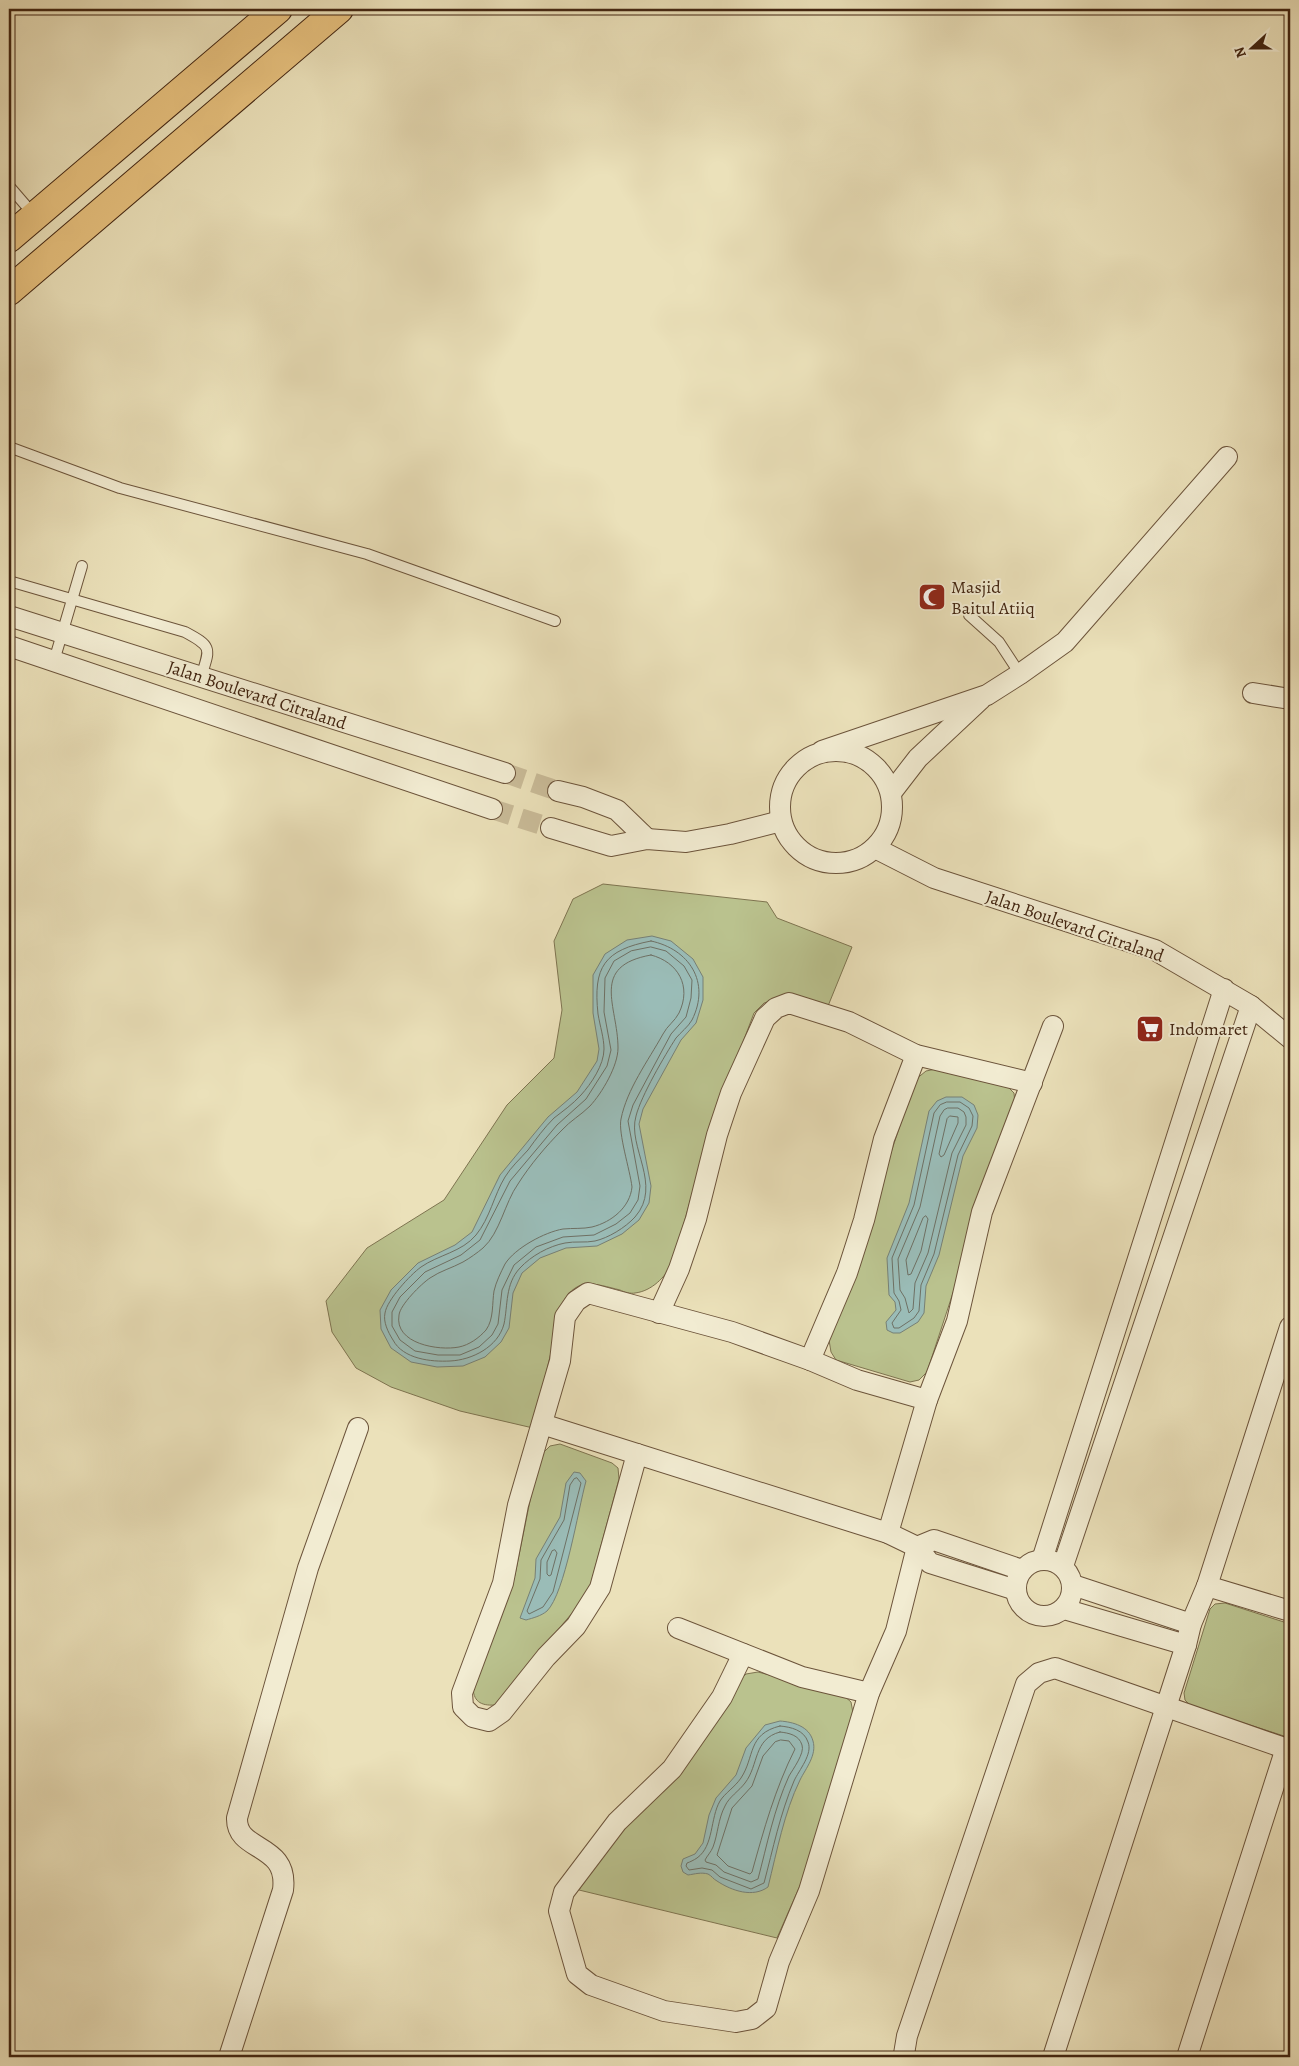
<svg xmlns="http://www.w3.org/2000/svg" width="1299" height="2066" font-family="Alegreya,serif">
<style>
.green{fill:#bac28e;stroke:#7e7450}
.water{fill:#9abcb7;stroke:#778075}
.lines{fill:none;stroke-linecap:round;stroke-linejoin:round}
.shore{stroke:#6e7064;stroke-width:1}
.street-tunnel{stroke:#c9bb98;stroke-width:20;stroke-dasharray:20 10;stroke-linecap:butt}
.lane-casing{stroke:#6c543b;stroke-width:12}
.street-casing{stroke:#6c543b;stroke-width:22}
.highway-casing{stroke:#422511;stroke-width:30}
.lane{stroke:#f2ecd2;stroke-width:10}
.street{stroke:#f2ecd2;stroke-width:20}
.highway{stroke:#e6c07d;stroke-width:28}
.labels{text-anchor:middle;stroke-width:4;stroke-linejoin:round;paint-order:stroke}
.poi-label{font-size:18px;fill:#422511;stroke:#f2ecd2;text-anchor:start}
.street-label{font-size:18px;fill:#422511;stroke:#f2ecd2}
</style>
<rect width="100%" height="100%" fill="#ebe1ba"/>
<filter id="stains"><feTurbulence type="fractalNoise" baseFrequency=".004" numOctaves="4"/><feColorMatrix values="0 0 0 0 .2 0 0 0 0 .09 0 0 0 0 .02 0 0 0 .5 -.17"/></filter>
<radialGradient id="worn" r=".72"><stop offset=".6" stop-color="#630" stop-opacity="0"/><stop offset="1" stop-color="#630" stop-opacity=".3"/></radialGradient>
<!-- green -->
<g class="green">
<path d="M603,884L767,902L777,918L852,947L828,1006L784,997L764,1003L754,1013L740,1050L718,1100L673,1263C665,1277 652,1291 635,1293C631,1294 624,1292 620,1290C595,1284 578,1276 563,1302L533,1428L460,1411L391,1387L356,1368L332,1332L326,1301L367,1248L444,1200L507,1105L554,1058L562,1010L554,941L573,899Z"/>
<path d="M936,1069L1008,1087L1014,1093L1015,1104L927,1372L919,1380L910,1382L836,1360L831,1352L829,1340L915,1080L926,1071Z"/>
<path d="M560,1444L612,1463L618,1468L619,1479L588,1594L495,1705C480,1706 473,1701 473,1686L497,1628L515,1575L535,1476L542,1454L550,1446Z"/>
<path d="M1225,1603L1290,1624V1738L1191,1706L1185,1700L1184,1693L1210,1609L1215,1604Z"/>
<path d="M758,1672L842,1694L851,1702L853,1713L809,1865L777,1938L579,1890L590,1871L739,1681L746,1674Z"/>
</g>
<!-- water -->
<g class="water">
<path d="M652,936L671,941L693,959L703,977V1000L696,1023L681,1040L643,1109L639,1124L651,1186L649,1203L639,1220L622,1234L597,1246L566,1248L540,1258L522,1273L513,1293L509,1328L501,1342L485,1357L463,1366L437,1367L411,1362L391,1348L381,1329L380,1310L391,1290L418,1263L455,1245L472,1232L500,1175L548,1117L577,1092L597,1061L599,1049L593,1013V975L605,954L627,940Z"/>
<path d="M946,1097H962L974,1105L978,1115L977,1128L963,1156L939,1255L926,1286L924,1313L918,1322L900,1333H893L887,1330L886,1322L896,1310L895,1302L889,1295L887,1258L909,1203L929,1111L937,1101Z"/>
<path d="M574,1472L580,1473L586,1481C578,1510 565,1593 547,1611C541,1616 533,1618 526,1620L520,1618L535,1578L536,1559L560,1517L566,1483Z"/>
<path d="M780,1721C793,1722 809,1726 813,1741C817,1755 806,1768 800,1780C784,1813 777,1851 768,1887C753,1898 732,1891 717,1881C713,1879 712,1876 708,1874C701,1872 695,1874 688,1875L683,1872L681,1866L683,1859L695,1854L703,1843L709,1815L716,1798L736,1775L746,1748L765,1725Z"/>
</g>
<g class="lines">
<!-- shore -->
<g class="shore">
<path d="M651,941C689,949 711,982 692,1020C688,1027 681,1032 676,1038C665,1055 641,1096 636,1116C627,1147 663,1185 635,1217C625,1228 608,1238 595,1241C585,1243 575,1241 565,1243C549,1246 531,1256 520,1268C505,1284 508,1305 504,1324C498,1347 472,1360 450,1361C431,1362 403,1359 393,1340C388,1332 383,1322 385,1313C387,1300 410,1275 421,1267C438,1255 462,1252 476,1235C490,1218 494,1195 505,1177C511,1167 520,1159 528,1150C536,1139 544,1128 554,1118C563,1111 573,1104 581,1095C591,1084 604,1065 604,1049C604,1038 600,1026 598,1014C593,967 604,950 651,941Z"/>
<path d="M651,947L666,951L684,966L692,980L691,998L686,1017L671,1034L633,1105L628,1121L640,1186L638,1200L630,1213L616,1224L594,1235L563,1237L536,1247L514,1265L502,1290L498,1324L492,1335L479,1347L460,1355H438L415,1351L400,1340L392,1326V1312L400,1297L425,1272L461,1255L480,1240L510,1181L557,1125L586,1099L607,1066L611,1050L604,1012L605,978L614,961L631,951Z"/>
<path d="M651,955C678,962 692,986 679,1013C675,1021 667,1026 663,1034C648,1061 627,1089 621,1119C618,1133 630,1170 632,1187C630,1207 612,1222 592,1227C583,1229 573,1228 563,1229C545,1232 515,1248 505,1264C501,1272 496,1282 494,1291C492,1303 494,1319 486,1330C479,1338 469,1345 459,1347C439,1351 394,1344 399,1315C400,1305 421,1284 430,1278C440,1271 452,1268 463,1262C470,1258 477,1253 483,1248C500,1233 505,1202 518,1184C530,1165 546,1146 562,1130C570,1121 581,1115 590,1106C602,1093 618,1066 618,1048C618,1006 589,966 651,955Z"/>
<path d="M947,1102H960L969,1108L973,1116L972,1126L958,1155L934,1254L921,1285L919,1311L914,1318L899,1328H894L892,1323L901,1310L899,1301L894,1293L892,1258L914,1205L934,1113L940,1105Z"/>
<path d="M948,1108H958L964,1112L966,1117V1125L952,1153L928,1253L915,1283L913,1309L909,1313L905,1298L900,1290L898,1259L920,1207L940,1116L944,1110Z"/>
<path d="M950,1116L958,1117V1123L944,1155L941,1157L939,1154L947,1119Z"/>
<path d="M926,1216L928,1219L921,1251L911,1274L908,1275L906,1260L923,1218Z"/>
<path d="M577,1478L581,1483L553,1592L543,1607L529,1614L527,1611L540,1579L541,1560L564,1520L570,1485L574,1479Z"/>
<path d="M555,1550L557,1553L551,1575L549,1576L547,1574V1562L552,1551Z"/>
<path d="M780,1726C791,1727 804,1730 808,1742C813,1754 799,1770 794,1781C780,1814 773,1849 764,1883L751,1889L720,1877L712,1870L702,1868L689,1870L686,1866L687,1863C690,1862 694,1860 697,1858C714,1846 710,1818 720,1801C725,1793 735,1787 741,1778C755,1757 747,1734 780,1726Z"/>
<path d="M780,1732C789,1733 799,1735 802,1745C805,1753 793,1769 789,1776C774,1809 767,1845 758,1879L751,1882L724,1872L716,1865L706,1862L705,1860C707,1856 711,1852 713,1847C718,1834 718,1819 725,1806C729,1797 739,1791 745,1783C759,1765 753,1739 780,1732Z"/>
<path d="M781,1740L789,1741L795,1749C775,1789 764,1829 752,1872L750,1874L728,1866L717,1855L732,1808L752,1786L763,1756L775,1742Z"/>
</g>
<!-- street-tunnel -->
<g class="street-tunnel">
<path d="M505,773L558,791"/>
<path d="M492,809L551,828"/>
</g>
<!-- lane casing -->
<g class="lane-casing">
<g id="lane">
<path d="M9,186L34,215"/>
<path d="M9,447L120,488L367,554L555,621"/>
<path d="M9,581L185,632C213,647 210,648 201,677"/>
<path d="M969,615L999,642L1020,674"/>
<path d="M54,661L82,566"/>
</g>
</g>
<!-- street casing -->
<g class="street-casing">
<g id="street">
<path d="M9,616L505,773"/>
<path d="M9,646L492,809"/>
<path d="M1253,693L1290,699"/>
<path d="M822,751L987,695L1020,674L1065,642L1227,457"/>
<circle cx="836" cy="807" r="56"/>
<path d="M558,791L583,797L617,810L647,839"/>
<path d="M891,793L918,758L981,699"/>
<path d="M551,828L611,846L647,839L686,842L730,834L781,821"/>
<path d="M875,848L934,878L1155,950L1251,1006L1290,1038"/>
<path d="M659,1313L679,1269L696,1219L717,1135L731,1093L765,1018L776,1008L789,1003L849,1022L916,1055L1032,1083"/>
<path d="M810,1360L847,1273L864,1220L884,1139L916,1055"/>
<path d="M542,1424L888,1533L917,1547L930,1563L1016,1590"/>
<path d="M637,1454L600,1588L576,1626L546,1657L502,1712L489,1721L473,1717L463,1707L462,1693L503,1583L518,1505L560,1361L565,1317L576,1301L588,1293L732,1332L810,1360L857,1380L927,1400"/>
<path d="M888,1533L927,1400L957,1321L982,1212L1053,1026"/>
<path d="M917,1547L934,1540L1022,1570"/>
<path d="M1042,1560L1224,989"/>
<circle cx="1044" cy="1588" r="28"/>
<path d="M1063,1566L1251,1006"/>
<path d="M1073,1585L1191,1624"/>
<path d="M1207,1586L1290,1611"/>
<path d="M1064,1609L1186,1645"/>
<path d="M678,1628L802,1677L869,1693"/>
<path d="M743,1654L722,1697L672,1769L617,1822L564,1892L559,1911L577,1974L591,1985L664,2011L736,2022L752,2019L766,2008L779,1962L809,1891L869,1693L896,1631L917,1547"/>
<path d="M229,2057L283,1890C289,1842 236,1853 237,1818L308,1568L358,1428"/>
<path d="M907,2057L904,2054L907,2036L1026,1684L1039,1673L1055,1668L1290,1750"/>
<path d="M1053,2057L1186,1645L1191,1624L1207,1586L1290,1327"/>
<path d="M1187,2057L1286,1748"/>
</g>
</g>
<!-- highway casing -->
<g class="highway-casing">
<g id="highway">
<path d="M9,238L278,9"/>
<path d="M9,291L339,9"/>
</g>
</g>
<!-- lane -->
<use href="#lane" class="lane"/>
<!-- street -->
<use href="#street" class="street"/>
<!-- highway -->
<use href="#highway" class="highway"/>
</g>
<!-- icons -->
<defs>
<g id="mosque-square" transform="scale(1.4375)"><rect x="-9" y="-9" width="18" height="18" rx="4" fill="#8f2418" stroke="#f2ecd2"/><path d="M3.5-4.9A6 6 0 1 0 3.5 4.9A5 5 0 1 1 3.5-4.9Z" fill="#fff"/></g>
<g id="supermarket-square" transform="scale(1.4375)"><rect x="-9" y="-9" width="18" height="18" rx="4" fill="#8f2418" stroke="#f2ecd2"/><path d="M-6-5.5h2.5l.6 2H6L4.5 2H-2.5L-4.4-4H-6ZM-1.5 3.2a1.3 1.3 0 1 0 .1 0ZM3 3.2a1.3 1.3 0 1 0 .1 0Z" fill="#fff"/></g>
</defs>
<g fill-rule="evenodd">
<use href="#mosque-square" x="932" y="597"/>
<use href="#supermarket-square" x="1150" y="1029"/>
</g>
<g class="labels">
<!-- poi labels -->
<g class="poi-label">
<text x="951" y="593">Masjid<tspan x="951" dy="21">Baitul Atiiq</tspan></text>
<text x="1169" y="1035">Indomaret</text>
</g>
<!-- street labels -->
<g class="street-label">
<text transform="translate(257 695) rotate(18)" y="6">Jalan Boulevard Citraland</text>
<text transform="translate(1075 926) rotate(19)" y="6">Jalan Boulevard Citraland</text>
</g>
</g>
<!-- margin -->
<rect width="1299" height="2066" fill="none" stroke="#ebe1ba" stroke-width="30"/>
<rect x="10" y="10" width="1279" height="2046" fill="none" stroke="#422511" stroke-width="2.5"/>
<rect x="15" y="15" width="1269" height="2036" fill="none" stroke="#422511"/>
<!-- north arrow -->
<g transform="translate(1252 48) rotate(249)" stroke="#f2ecd2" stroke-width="4" paint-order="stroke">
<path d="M0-4L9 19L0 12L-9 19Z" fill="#422511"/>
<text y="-8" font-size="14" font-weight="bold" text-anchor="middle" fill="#422511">N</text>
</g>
<rect width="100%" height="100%" filter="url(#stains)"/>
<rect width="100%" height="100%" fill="url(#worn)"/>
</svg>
